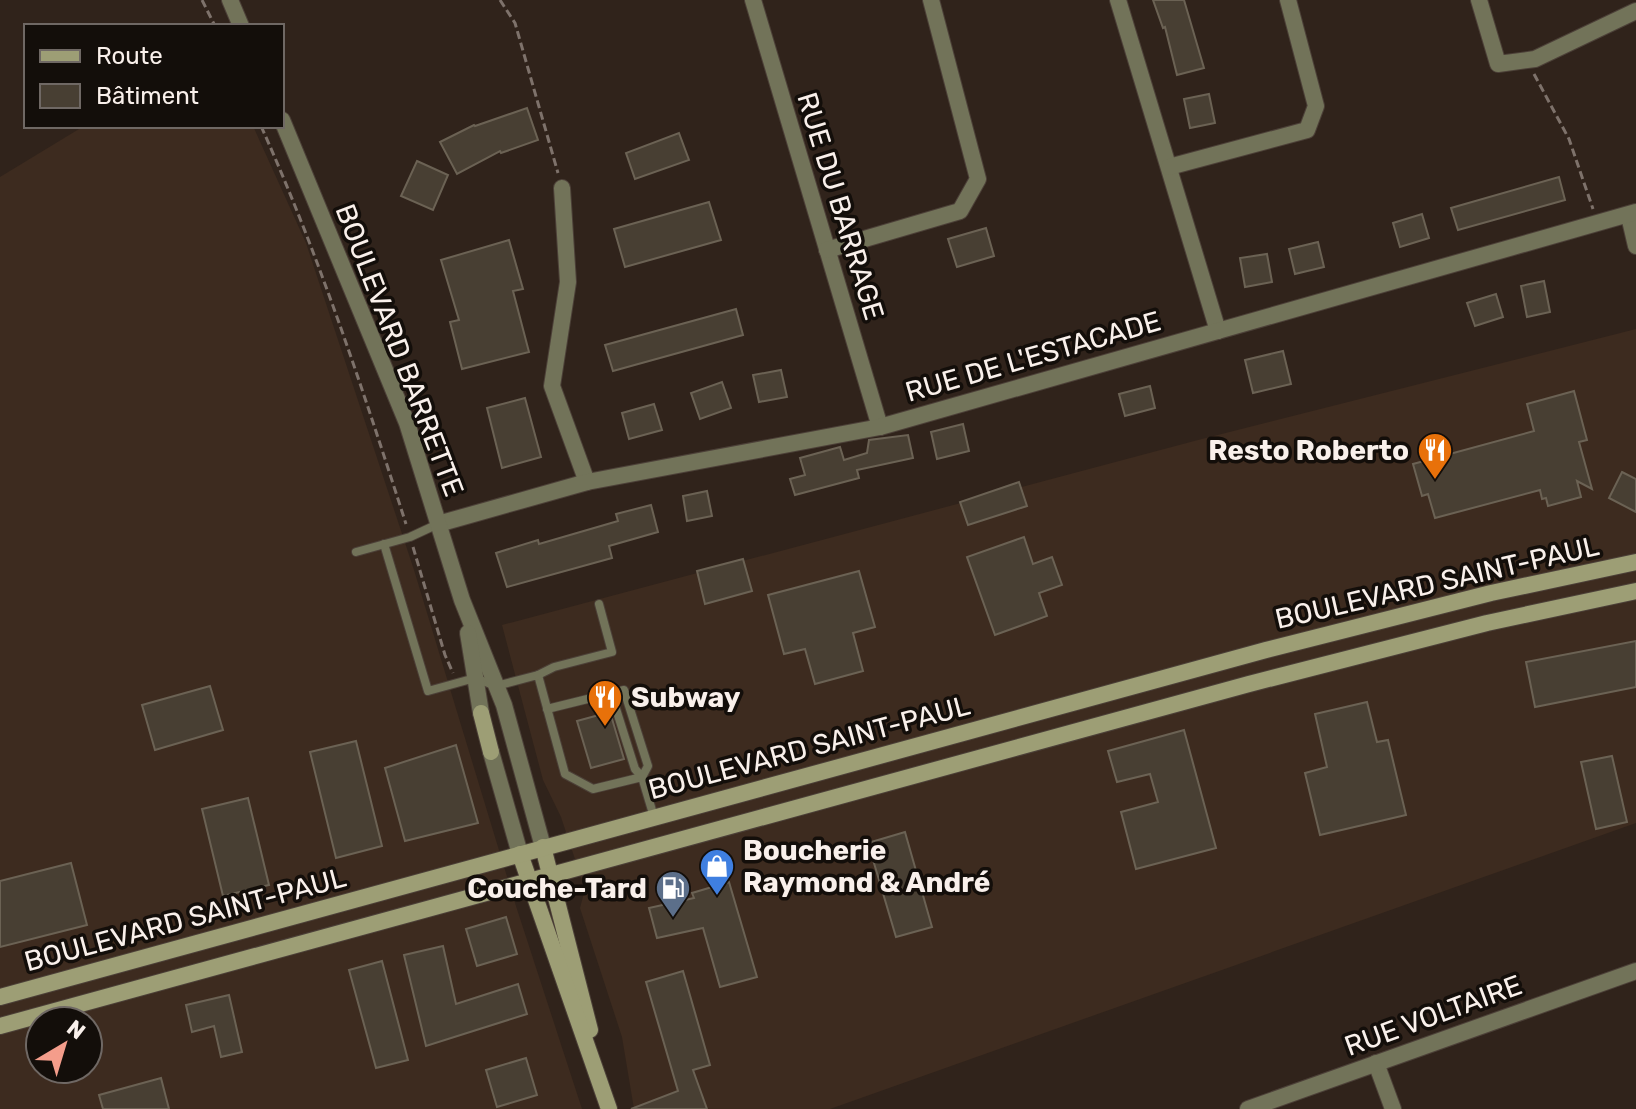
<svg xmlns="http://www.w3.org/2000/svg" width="1636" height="1109" font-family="Rubik,sans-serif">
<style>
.built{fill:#3d2b1f;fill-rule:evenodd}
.building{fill:#483f33;stroke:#6b6254;stroke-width:2}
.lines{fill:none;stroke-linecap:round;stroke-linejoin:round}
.service-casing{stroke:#4c4038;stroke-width:10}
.minor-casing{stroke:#4c4038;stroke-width:18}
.tertiary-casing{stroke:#4c4038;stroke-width:18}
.secondary-casing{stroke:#4c4038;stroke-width:18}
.path{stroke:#7e726b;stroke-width:3;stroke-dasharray:8 4;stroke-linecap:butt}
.service{stroke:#727359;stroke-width:8}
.minor{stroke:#727359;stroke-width:16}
.tertiary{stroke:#727359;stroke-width:16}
.secondary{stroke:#9d9e75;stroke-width:16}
.labels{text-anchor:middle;stroke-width:7;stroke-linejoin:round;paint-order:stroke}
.street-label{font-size:28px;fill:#f9f0eb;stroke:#130e0a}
.poi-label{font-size:28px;font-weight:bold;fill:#f9f0eb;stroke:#130e0a;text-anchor:end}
</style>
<rect width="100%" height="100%" fill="#30231b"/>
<!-- built -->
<g class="built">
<path d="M84,126H253L306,243L414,570L515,903L582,1109H0V177ZM40,1021H88V1069H40Z"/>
<path d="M1636,329V823L830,1109H634L622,1037L580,908L585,889L561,817L543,780L502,625L1198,440Z"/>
</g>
<!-- building -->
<g class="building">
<path d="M1153,0H1184L1204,68L1177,75L1165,27L1163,28Z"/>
<path d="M1209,94L1215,123L1190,128L1184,99Z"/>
<path d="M527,108L538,140L501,153L500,151L457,174L440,142L474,125L475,126Z"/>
<path d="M679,133L689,160L635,179L626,153Z"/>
<path d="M417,161L448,175L433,210L401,196Z"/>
<path d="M1559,177L1565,200L1458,230L1451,208Z"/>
<path d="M709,202L721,240L625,267L614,229Z"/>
<path d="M1422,214L1429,238L1400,247L1393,223Z"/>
<path d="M986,228L994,256L957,267L948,239Z"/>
<path d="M509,240L523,289L513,291L529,352L462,369L450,322L459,320L441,260Z"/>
<path d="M1318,242L1324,267L1295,274L1289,249Z"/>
<path d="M1267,254L1272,282L1245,287L1240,258Z"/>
<path d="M1544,281L1550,312L1527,317L1521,286Z"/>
<path d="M1496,294L1503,317L1475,326L1467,303Z"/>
<path d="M736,309L743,335L613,371L605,345Z"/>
<path d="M1283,351L1291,384L1253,393L1245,360Z"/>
<path d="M781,370L787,397L759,402L753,375Z"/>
<path d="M722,382L731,408L700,419L691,393Z"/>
<path d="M1150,386L1155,408L1125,416L1119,394Z"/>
<path d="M1574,391L1587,440L1579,442L1592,489L1577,481L1581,497L1548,506L1546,498L1542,499L1540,490L1435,518L1428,494L1422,496L1413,464L1534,431L1527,404Z"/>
<path d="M525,398L541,457L502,468L487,408Z"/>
<path d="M654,404L662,430L629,439L622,413Z"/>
<path d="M963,424L969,451L937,459L931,432Z"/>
<path d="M908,435L913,458L857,470L859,478L795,495L790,479L805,475L800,458L840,447L844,460L867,453L869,440Z"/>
<path d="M1622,472L1636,479V512L1609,498Z"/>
<path d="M1019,482L1027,506L968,525L960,502Z"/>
<path d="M707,491L712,516L687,521L683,496Z"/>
<path d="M651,505L658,532L609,546L612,558L507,587L496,553L538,540L539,544L618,521L616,514Z"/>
<path d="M1024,537L1033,564L1052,557L1062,585L1039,593L1047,616L995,635L967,557Z"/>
<path d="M743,559L752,591L705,604L697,571Z"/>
<path d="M859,571L875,627L853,633L863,671L815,684L805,649L784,654L768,595Z"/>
<path d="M1636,641V687L1535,707L1526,662Z"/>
<path d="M210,686L223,730L155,750L142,705Z"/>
<path d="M1367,702L1377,742L1388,740L1406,815L1320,835L1305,773L1327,767L1315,714Z"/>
<path d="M610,712L624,759L591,768L577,721Z"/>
<path d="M1184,730L1216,848L1136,869L1121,812L1158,802L1150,774L1117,782L1108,751Z"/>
<path d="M356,741L382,846L336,858L310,752Z"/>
<path d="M456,745L478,823L405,841L385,768Z"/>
<path d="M1612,756L1627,822L1596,829L1581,762Z"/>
<path d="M248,798L269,885L223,896L202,809Z"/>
<path d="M905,832L932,927L896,937L868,843Z"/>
<path d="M71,863L87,925L0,947V881Z"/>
<path d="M729,882L757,977L720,987L703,928L657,938L649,908L694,898L692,893Z"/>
<path d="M506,917L517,954L477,966L466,929Z"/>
<path d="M443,946L456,1004L518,984L527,1014L426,1046L404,955Z"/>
<path d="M382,961L408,1060L376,1068L349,970Z"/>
<path d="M683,971L710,1065L693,1070L707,1109H631L678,1091L646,982Z"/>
<path d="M229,995L242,1052L221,1057L214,1026L192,1032L186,1005Z"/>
<path d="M526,1058L537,1095L497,1107L486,1070Z"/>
<path d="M161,1078L169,1109H103L99,1095Z"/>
</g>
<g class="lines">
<!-- service casing -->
<g class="service-casing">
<g id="service">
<path d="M384,544L428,691L475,678L496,686L538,675L565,774L593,789L642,777L654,817"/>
<path d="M356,552L410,537L438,524"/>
<path d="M538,675L554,667L612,652L599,604"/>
<path d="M547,709L624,690L648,766L642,777L635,769L611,693"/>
</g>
</g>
<!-- minor casing -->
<g class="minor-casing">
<g id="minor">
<path d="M753,0L880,427"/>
<path d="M1118,0L1218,331"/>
<path d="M1479,0L1498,64L1535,59L1636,11"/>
<path d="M1169,167L1307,130L1316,106L1288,0"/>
<path d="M562,188L568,282L552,386L587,482"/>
<path d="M1629,216L1636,246"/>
<path d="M827,250L960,211L978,179L931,0"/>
<path d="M438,524L587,482L880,427L1636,212"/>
<path d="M1376,1063L1393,1109"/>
<path d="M1248,1109L1636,971"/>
</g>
</g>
<!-- tertiary casing -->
<g class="tertiary-casing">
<g id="tertiary">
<path d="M230,0L241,26"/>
<path d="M282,120L407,423L462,600L504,705L543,847"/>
<path d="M468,633L481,713"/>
<path d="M491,752L520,854"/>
</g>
</g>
<!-- secondary casing -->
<g class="secondary-casing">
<g id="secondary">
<path d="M481,713L491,752"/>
<path d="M543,847L590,1030"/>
<path d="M520,854L609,1109"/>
<path d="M0,997L1266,650L1491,593L1636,562"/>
<path d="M0,1026L1249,684L1487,623L1636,591"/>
</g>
</g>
<!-- path -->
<g class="path">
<path d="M202,0L215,26"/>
<path d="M500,0L515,23L558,173"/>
<path d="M1534,74L1569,139L1593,209"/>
<path d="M261,126C319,255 363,390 406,524"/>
<path d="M413,547L445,655L453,673"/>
</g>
<!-- service -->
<use href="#service" class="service"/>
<!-- minor -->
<use href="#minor" class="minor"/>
<!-- tertiary -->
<use href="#tertiary" class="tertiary"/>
<!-- secondary -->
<use href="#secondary" class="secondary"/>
</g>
<!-- icons -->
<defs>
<g id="restaurant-pin" transform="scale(1.8)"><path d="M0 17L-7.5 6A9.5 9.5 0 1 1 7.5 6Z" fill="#e8710a" stroke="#130e0a"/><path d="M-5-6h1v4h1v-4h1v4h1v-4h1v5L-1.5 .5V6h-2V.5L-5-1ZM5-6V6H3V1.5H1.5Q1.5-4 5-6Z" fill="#fff"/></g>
<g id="shop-pin" transform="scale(1.8)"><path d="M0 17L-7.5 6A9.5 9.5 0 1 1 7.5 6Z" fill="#3f7fe0" stroke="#130e0a"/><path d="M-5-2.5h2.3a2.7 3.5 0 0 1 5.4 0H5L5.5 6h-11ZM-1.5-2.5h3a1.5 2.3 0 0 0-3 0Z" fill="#fff"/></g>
<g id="fuel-pin" transform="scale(1.8)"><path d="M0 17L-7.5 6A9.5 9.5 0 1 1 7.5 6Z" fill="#5c6f8a" stroke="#130e0a"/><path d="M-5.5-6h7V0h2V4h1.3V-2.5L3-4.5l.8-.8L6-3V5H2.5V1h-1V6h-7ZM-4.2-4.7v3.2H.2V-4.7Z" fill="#fff"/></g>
</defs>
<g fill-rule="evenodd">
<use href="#restaurant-pin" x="1435" y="450"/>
<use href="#restaurant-pin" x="605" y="697"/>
<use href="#shop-pin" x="717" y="866"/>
<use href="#fuel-pin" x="673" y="888"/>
</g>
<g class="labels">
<!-- street labels -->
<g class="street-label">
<text transform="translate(841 206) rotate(73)" y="10">RUE DU BARRAGE</text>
<text transform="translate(400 350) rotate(69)" y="10">BOULEVARD BARRETTE</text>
<text transform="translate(1033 356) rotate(-16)" y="10">RUE DE L'ESTACADE</text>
<text transform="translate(1437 582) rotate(-13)" y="10">BOULEVARD SAINT-PAUL</text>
<text transform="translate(809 747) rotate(-15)" y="10">BOULEVARD SAINT-PAUL</text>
<text transform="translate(185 919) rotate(-15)" y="10">BOULEVARD SAINT-PAUL</text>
<text transform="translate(1433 1015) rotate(-20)" y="10">RUE VOLTAIRE</text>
</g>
<!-- poi labels -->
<g class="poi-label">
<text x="1409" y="460">Resto Roberto</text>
<text x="631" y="707" text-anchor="start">Subway</text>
<text x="743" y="860" text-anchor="start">Boucherie<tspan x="743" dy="32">Raymond &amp; André</tspan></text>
<text x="647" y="898">Couche-Tard</text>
</g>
</g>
<!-- legend -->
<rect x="24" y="24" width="260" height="104" fill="#130e0a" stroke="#6f6864" stroke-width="2"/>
<rect x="40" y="50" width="40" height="12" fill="#9d9e75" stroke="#6f6864" stroke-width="2"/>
<text x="96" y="64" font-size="24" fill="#f9f0eb">Route</text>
<rect x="40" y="84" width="40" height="24" fill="#483f33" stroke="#6f6864" stroke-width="2"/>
<text x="96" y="104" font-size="24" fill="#f9f0eb">Bâtiment</text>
<!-- north arrow -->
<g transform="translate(64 1045) rotate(38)"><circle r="38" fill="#130e0a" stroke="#6f6864" stroke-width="2"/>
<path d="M0-6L14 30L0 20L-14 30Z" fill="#f49d8b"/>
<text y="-12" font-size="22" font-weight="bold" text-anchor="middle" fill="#f9f0eb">N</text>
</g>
</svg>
